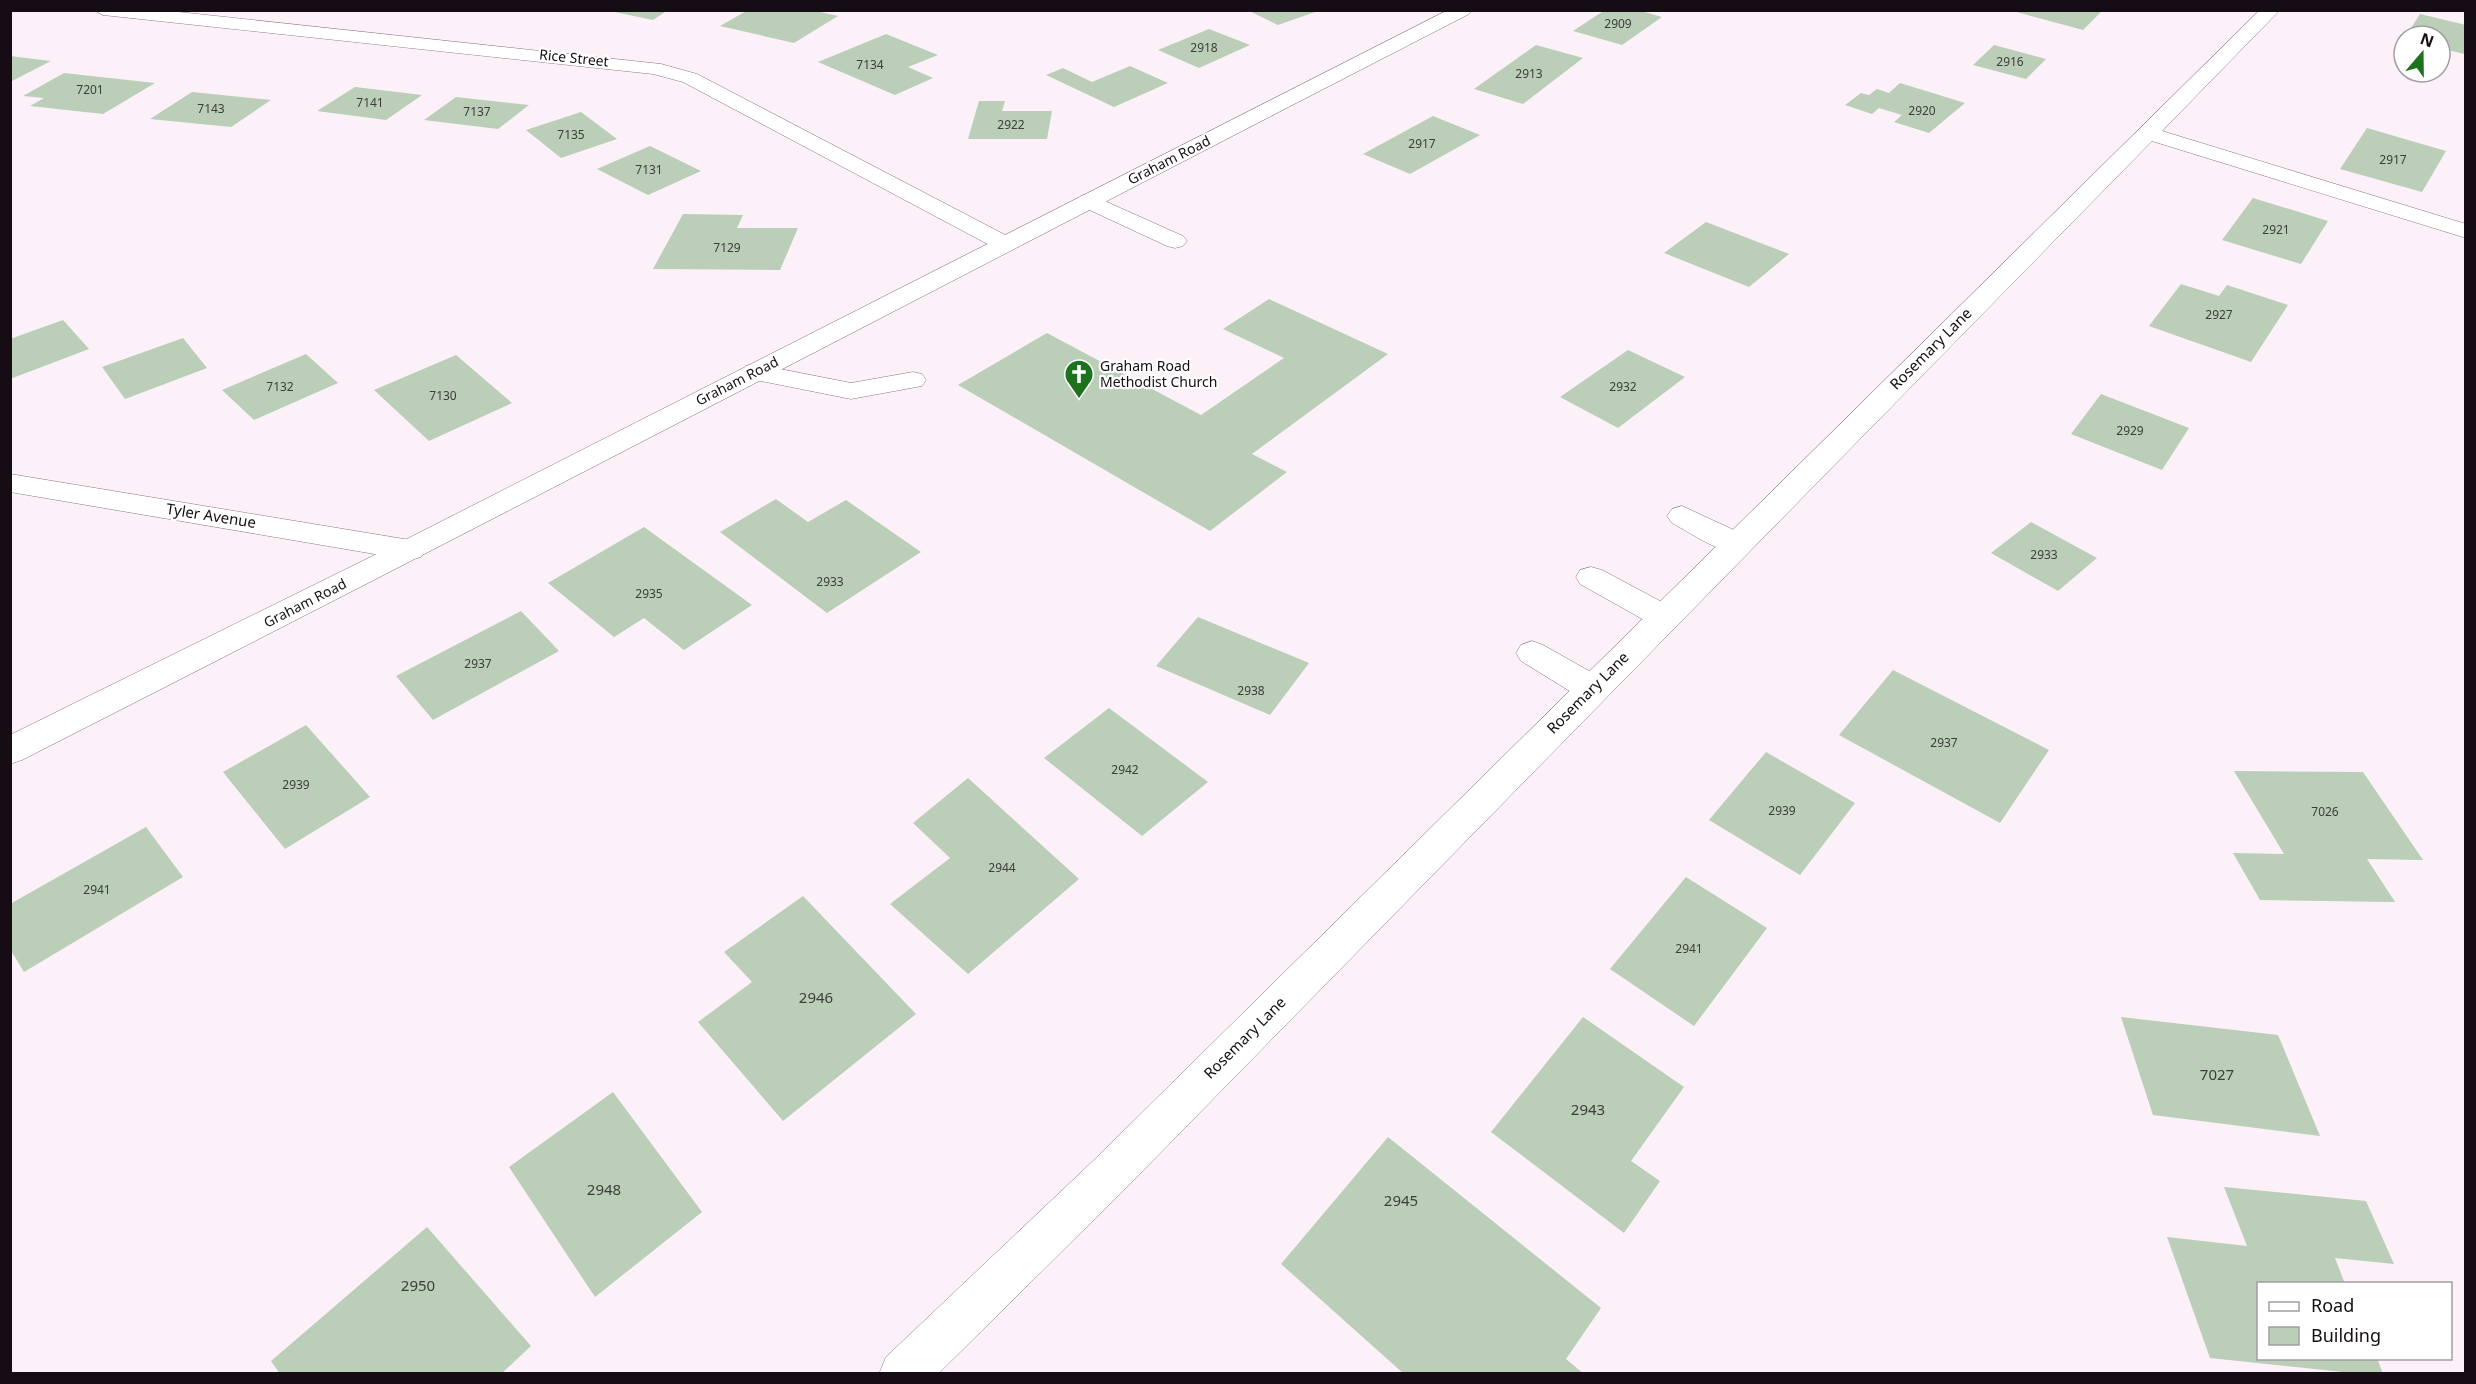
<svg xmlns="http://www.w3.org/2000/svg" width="2476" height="1384" font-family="'Noto Sans',sans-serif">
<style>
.building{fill:#baceb8}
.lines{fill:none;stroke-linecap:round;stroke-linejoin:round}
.lane-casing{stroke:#8b7383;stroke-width:1}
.street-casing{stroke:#8b7383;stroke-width:1}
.secondary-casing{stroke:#8b7383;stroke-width:1}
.lane{fill:#fff;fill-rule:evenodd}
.street{fill:#fff;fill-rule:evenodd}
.secondary{fill:#fff;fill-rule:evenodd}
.labels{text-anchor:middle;stroke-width:4.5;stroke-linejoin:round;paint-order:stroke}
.number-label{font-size:12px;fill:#3e3d3c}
.far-street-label{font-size:14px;fill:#150d13;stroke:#fff}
.far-poi-label{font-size:14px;fill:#150d13;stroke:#fff;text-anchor:start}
.street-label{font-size:15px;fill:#150d13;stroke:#fff}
.near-number-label{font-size:15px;fill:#3e3d3c}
</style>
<rect width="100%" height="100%" fill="#fcf1f8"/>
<!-- building -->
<g class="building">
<path d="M605,10H668L653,20Z"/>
<path d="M748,10H812L838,16L794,43L720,26Z"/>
<path d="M1247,10H1318V11L1278,25Z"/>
<path d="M1605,10H1638L1662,17L1622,45L1573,31Z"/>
<path d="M2009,10H2103L2083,30Z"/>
<path d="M2420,14L2466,25L2464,54L2440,48V36H2406Z"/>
<path d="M1209,29L1250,45L1199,68L1158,50Z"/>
<path d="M886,34L938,55L908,67L933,78L895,95L818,62Z"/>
<path d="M1536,45L1583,58L1523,104L1474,89Z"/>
<path d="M1994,45L2046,59L2026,79L1973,65Z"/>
<path d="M10,56L51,61L10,82Z"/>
<path d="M1130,66L1168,83L1114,107L1046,75L1063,68L1092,82Z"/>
<path d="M64,73L155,83L103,114L30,106L44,98L23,96Z"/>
<path d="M1900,83L1965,103L1929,133L1894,122L1902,115L1879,108L1872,114L1845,105L1861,93L1869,95L1877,89L1889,93Z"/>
<path d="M355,87L422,95L386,120L317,111Z"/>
<path d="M192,92L271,100L231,127L150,119Z"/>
<path d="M456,97L529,105L498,129L424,120Z"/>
<path d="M979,101H1005L1002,111H1052L1047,139H968Z"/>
<path d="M581,112L617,139L561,158L526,130Z"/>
<path d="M1433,116L1480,135L1410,174L1363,154Z"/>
<path d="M2367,128L2446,151L2422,192L2340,169Z"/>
<path d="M650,146L701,171L648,195L597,169Z"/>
<path d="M2253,198L2328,221L2301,264L2222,240Z"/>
<path d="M683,214L743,215L737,228H798L780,270L653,269Z"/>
<path d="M1706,222L1789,254L1749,287L1664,253Z"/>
<path d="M2181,284L2219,296L2227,285L2288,305L2251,362L2149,326Z"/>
<path d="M1269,299L1388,354L1252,454L1287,472L1210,531L958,385L1047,333L1201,415L1284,358L1223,329Z"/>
<path d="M63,320L89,349L10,379V339Z"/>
<path d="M183,338L207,368L125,399L102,367Z"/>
<path d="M1628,350L1685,377L1618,428L1560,397Z"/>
<path d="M306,354L338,383L254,420L222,390Z"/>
<path d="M456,355L512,403L429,441L374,390Z"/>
<path d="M2101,394L2189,428L2162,470L2071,434Z"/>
<path d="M776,499L808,522L846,500L921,552L827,613L720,532Z"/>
<path d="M2031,522L2097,558L2058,591L1991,553Z"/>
<path d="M644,527L752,605L684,650L644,618L614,637L548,583Z"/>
<path d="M521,611L559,651L433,720L396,676Z"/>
<path d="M1198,617L1309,663L1270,715L1156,666Z"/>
<path d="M1893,670L2049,750L2000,823L1839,735Z"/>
<path d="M1109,708L1208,782L1142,836L1044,758Z"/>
<path d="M306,725L370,797L285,849L223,772Z"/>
<path d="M1766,752L1855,803L1800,875L1709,820Z"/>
<path d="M2234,771L2363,772L2423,860L2367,859L2395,902L2260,900L2233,853L2284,854Z"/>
<path d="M968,778L1079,879L968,974L890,904L950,858L913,823Z"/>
<path d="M146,827L183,877L24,972L10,949V904Z"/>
<path d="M1686,877L1767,928L1694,1026L1610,969Z"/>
<path d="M803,896L916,1014L783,1121L698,1022L752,982L724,952Z"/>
<path d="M1583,1017L1684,1087L1631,1161L1660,1181L1624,1233L1491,1132Z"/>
<path d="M2121,1017L2278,1035L2320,1136L2153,1115Z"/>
<path d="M613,1092L702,1212L595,1297L509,1167Z"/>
<path d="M1388,1137L1601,1308L1566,1359L1584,1374H1404L1281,1264Z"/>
<path d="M2224,1187L2366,1201L2394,1264L2335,1258L2345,1284H2258V1358H2377L2383,1374H2362L2210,1358L2167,1237L2247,1246Z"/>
<path d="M427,1227L531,1346L501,1374H280L271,1361Z"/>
</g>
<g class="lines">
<!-- lane casing -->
<g class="lane-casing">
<g id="lane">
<path d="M1089,194L1183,236L1187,241L1183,246L1175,248L1167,246L1081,206L1078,201L1081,196Z"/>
<path d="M755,364L851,383L913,372L922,374L926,380L922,386L851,399L746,378L742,372L746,366Z"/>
<path d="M1682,506L1749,537L1753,544L1749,551C1724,558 1693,534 1672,523L1667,516L1672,509Z"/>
<path d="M1591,567L1602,570L1675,609L1680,617L1675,625L1664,628L1653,625L1580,584L1576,577L1580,570Z"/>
<path d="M1532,641L1543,645L1605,680L1609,689L1605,698L1593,701L1581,698L1521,661L1516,653L1521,645Z"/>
</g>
</g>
<!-- street casing -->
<g class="street-casing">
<g id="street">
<path d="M94,10H160L661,64L697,74L1013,239L1017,244L1013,249L1005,251L997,249L683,82L653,74L103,15Z"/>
<path d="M2260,10H2280L2162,131L2466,224V238L2152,141L1123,1191L938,1374H879L886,1357L1093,1161Z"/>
<path d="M10,474L410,540L421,543L425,550L421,557L410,560L10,492Z"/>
</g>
</g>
<!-- secondary casing -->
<g class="secondary-casing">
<path id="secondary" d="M1448,10H1472L1469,14C987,262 506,514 22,760L10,764V735L399,543Z"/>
</g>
<!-- lane -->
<use href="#lane" class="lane"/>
<!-- street -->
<use href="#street" class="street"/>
<!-- secondary -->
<use href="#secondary" class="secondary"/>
</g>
<!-- icons -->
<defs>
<g id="church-pin" transform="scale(1.5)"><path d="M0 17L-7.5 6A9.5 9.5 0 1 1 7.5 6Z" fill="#1c721d" stroke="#fff"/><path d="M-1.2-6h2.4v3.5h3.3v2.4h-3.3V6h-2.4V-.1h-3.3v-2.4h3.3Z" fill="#fff"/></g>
</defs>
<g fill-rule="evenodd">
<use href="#church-pin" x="1079" y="374"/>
</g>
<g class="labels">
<!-- number labels -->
<g class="number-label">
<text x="1618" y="28">2909</text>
<text x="1204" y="52">2918</text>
<text x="2010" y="66">2916</text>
<text x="870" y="69">7134</text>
<text x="1529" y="78">2913</text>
<text x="90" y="94">7201</text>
<text x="370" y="107">7141</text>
<text x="211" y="113">7143</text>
<text x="1922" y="115">2920</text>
<text x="477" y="116">7137</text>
<text x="1011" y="129">2922</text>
<text x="571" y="139">7135</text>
<text x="1422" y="148">2917</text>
<text x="2393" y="164">2917</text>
<text x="649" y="174">7131</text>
<text x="2276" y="234">2921</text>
<text x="727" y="252">7129</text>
<text x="2219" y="319">2927</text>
<text x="280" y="391">7132</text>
<text x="1623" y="391">2932</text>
<text x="443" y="400">7130</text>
<text x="2130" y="435">2929</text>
<text x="2044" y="559">2933</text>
<text x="830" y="586">2933</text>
<text x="649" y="598">2935</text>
<text x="478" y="668">2937</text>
<text x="1251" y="695">2938</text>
<text x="1944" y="747">2937</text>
<text x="1125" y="774">2942</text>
<text x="296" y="789">2939</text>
<text x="1782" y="815">2939</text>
<text x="2325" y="816">7026</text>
<text x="1002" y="872">2944</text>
<text x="97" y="894">2941</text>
<text x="1689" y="953">2941</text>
</g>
<!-- far-street labels -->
<g class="far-street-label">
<text transform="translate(574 58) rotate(6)" y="5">Rice Street</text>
<text transform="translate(1169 160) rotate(-27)" y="5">Graham Road</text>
<text transform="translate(737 381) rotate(-27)" y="5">Graham Road</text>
<text transform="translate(305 603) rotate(-27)" y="5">Graham Road</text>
</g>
<!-- far-poi labels -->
<g class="far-poi-label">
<text x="1100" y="371">Graham Road<tspan x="1100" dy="16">Methodist Church</tspan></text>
</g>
<!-- street labels -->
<g class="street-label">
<text transform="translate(1931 349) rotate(-45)" y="5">Rosemary Lane</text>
<text transform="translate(211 516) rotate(9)" y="5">Tyler Avenue</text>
<text transform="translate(1588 693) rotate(-45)" y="5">Rosemary Lane</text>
<text transform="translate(1245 1038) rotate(-45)" y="5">Rosemary Lane</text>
</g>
<!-- near-number labels -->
<g class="near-number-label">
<text x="816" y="1003">2946</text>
<text x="2217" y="1080">7027</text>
<text x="1588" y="1115">2943</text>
<text x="604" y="1195">2948</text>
<text x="1401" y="1206">2945</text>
<text x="418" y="1291">2950</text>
</g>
</g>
<!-- border -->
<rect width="2476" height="1384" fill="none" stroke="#150d13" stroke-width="24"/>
<!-- legend -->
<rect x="2257" y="1282" width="195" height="78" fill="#ffffff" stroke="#a19ea1" stroke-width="1.5"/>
<rect x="2269" y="1302" width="30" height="9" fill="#ffffff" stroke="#a19ea1" stroke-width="1.5"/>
<text x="2311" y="1312" font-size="18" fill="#150d13">Road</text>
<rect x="2269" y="1327" width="30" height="18" fill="#baceb8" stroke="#a19ea1" stroke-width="1.5"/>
<text x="2311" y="1342" font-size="18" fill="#150d13">Building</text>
<!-- north arrow -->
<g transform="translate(2422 54) rotate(20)"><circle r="28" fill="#ffffff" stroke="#a19ea1" stroke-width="1.5"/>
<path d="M0-4.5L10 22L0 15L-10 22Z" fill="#1c721d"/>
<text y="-9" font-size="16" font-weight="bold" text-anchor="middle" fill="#150d13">N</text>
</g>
</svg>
